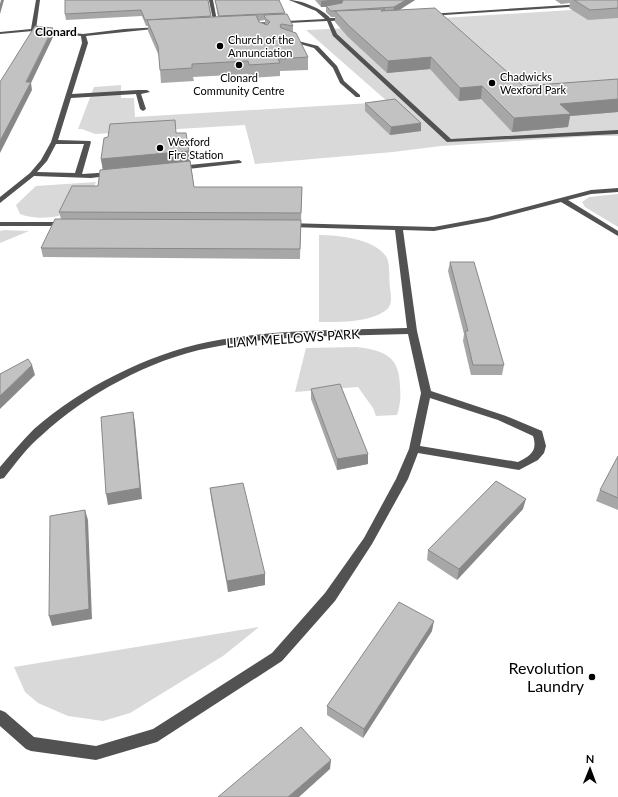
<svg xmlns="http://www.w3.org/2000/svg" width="618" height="797" font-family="Lato,sans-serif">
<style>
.green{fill:#d9d9d9}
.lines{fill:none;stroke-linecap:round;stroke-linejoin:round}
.minor{fill:#525252;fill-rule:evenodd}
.wall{fill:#a7a7a7;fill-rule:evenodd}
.shaded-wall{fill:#888}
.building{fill:#c2c2c2;stroke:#888}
.poi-dot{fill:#000;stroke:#fff;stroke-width:1.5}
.labels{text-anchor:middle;stroke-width:3;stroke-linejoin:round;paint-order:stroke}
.far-poi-label{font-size:11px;fill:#000;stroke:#fff;text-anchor:start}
.far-neighbourhood-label{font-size:12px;font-weight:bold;fill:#000;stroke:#fff}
.street-label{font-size:13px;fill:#000;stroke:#fff}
.near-poi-label{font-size:16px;fill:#000;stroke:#fff;text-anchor:end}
</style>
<rect width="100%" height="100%" fill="#fff"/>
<!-- green -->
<g class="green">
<path d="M618,7V136H594L441,146L393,152L255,164L245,125L95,134L82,129H78L94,87L121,85V98H134L135,117L388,102L306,30H308L348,28L363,23Z"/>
<path d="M96,182L92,191L71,192L59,216C45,218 33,219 20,214L16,205L36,186Z"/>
<path d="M618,194V227L585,207L582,202L589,197Z"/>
<path d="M4,230L29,231L0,243V231Z"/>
<path d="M319,235C338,235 377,239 387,258C390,264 389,281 390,288C391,296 393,306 385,311C367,323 340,322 319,322Z"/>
<path d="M357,347C385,351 400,356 400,388C401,398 400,405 397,415L376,416L373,408L358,387L295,392L306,348Z"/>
<path d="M259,627L223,656L130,713L103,721L68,716L38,703L25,692L14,667Z"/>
</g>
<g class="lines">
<!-- minor -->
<g class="minor">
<path d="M36,0H40L36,29L83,34L124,29L161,27L163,28L86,36L88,43L72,94L138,90H147L150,92L141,94L146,109L143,111L140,109L136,94L71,98L58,140L90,141L91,142L82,174L114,172L116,173V175L91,178L34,176L0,203V197L30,173L41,160L51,142L82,43L81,36L33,31L0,34V32L31,29ZM56,144H84L75,173L37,172L47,161Z"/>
<path d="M209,0H213L218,26L214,25Z"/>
<path d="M289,0C301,0 323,9 330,18H349L347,20L331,21L337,34L451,139L618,130V134L447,142L333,36L327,21L249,25L247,24L249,23L325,19L316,11Z"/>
<path d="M583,4L585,6L429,16L427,15L429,14Z"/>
<path d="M286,38L318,46L337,66L344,81L360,95V97H356L340,83L333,68L314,48L286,40Z"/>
<path d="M239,160L242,162L241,163L179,170L176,168L179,166Z"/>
<path d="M618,188V192L591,194L568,200L618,231V236L561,202L488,221L434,231L403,230L417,331L431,391L506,416L542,431L546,446L544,453L538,460L519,470L418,453L408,479L372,544L335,601L282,661L157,742L96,760L31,751L26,749L0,726V710L5,712L34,737L96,746L153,729L272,653L325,593L364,538L396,479L409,449L421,393L408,334C342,336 274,335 209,348C151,359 85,395 42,435C27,447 16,463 4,478L0,479V467C11,454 22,441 34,429C81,388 148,354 208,342C273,329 341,330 407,328L395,230L289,227L285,225L286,223L434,227L488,217L591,190ZM430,398L498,420L533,436C538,451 530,456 518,462L420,446Z"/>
<path d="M0,222H67L71,224L67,226H0Z"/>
</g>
</g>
<!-- wall -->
<g class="wall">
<path d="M208,0L211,17H218L215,0H279L285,14L293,26V32L308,57V70L280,71V76L250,78L248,74L193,77L194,81L161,83L159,56L148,31V26H146L142,16L66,20L65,14ZM265,20V24L259,22V21Z"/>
<path d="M315,0H415L399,10L523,86L618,79V112L570,116L568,127L512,132L481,99L459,101L430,69L387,73L348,37L335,22V17H331L326,12V7H321Z"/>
<path d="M555,0H618V18L588,20L569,8L570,3L561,4Z"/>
<path d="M365,103L421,131L390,135L365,111Z"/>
<path d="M177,133L189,151L194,187H302L300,259L43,257L41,248L61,219L59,212L98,186L103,170L101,159Z"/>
<path d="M450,262L504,365L502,375H471L463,341L464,334L448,271Z"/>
<path d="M311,389L368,464L337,470L311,399Z"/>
<path d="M618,456V510L596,501L600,490Z"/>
<path d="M210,488L265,574V585L228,592L211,498Z"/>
<path d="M523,509L457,580L427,560L428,550Z"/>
<path d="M432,631L363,738L327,715V706Z"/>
</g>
<!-- shaded-wall -->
<g class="shaded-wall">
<path d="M1,0H4L0,14V4Z"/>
<path d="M329,0H343V5L326,6V7H321V1Z"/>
<path d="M406,0H415L393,14L394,7Z"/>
<path d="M53,28L54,35L31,83L32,90L0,153V141L26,82Z"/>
<path d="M431,57L430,69L387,73L388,61Z"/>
<path d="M482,86L481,99L459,101L460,88Z"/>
<path d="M618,99V112L570,116L568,127L512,132L514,118L560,104Z"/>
<path d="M421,123V131L390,135L391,127Z"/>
<path d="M189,151L190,163L103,171L101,159Z"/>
<path d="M32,365L35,375L0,409V396Z"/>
<path d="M133,412L135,423L142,499L108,505L106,494Z"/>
<path d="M368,454V464L337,470V459Z"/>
<path d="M526,499L523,509L457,580L459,569Z"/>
<path d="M85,510L88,520L92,619L52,626L49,616Z"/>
<path d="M265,574V585L228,592L227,581Z"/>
<path d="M434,621L432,631L363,738L364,729Z"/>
<path d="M331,760L330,769L299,797H288Z"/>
</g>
<!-- building -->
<g class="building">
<path d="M65,0H208L211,16L145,20L141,10L65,14Z"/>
<path d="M215,0H279L285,13L219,16Z"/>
<path d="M343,0H406L394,7L331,11L326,6L342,3Z"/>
<path d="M574,0H618V8L590,10Z"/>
<path d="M435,8L523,86L618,79V99L560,104L571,114L514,118L482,86L460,88L431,57L388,61L349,26L335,11L385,9L381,11Z"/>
<path d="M287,14L293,26L282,24L280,25L281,28L296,33L308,57L278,59L280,63L249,65L248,61L192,64V68L160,70L158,46L147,20L256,15L259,22L267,25L270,22L265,18L264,15Z"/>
<path d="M35,26L53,28L26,82H31L0,141V82Z"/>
<path d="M395,99L421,123L391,127L365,103Z"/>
<path d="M175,120L176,133H186L189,151L101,159L104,138L108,137L110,124Z"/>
<path d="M190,161L194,187H302L301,213L59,212L72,186H98L100,170Z"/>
<path d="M55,219L301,220L300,249L41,248Z"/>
<path d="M450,262H474L504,365H473L465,331H468Z"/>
<path d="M28,359L32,365L0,396V374Z"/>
<path d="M340,384L368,454L337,459L311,389Z"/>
<path d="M133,412L140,488L106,494L101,417Z"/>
<path d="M618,456V498L600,490Z"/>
<path d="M496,481L526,499L459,569L428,550Z"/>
<path d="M243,483L265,574L227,581L210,488Z"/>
<path d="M85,510L89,609L49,616L50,516Z"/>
<path d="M399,602L434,621L364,729L327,706Z"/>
<path d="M301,727L331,760L288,797H218Z"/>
</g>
<!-- markers -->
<g class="poi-dot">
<circle cx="220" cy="46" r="4"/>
<circle cx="239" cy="65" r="4"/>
<circle cx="492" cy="83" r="4"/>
<circle cx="160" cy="148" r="4"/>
<circle cx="592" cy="677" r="4"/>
</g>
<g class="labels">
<!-- far-poi labels -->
<g class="far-poi-label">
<text x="228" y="44">Church of the<tspan x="228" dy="13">Annunciation</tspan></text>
<text x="500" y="81">Chadwicks<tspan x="500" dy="13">Wexford Park</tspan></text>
<text x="239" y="82" text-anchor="middle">Clonard<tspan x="239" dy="13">Community Centre</tspan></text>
<text x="168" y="146">Wexford<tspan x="168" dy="13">Fire Station</tspan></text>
</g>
<!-- far-neighbourhood labels -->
<g class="far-neighbourhood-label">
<text x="56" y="36">Clonard</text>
</g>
<!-- street labels -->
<g class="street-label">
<text transform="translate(293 338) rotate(-4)" y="5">LIAM MELLOWS PARK</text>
</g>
<!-- near-poi labels -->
<g class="near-poi-label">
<text x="584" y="674">Revolution<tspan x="584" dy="18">Laundry</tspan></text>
</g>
</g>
<!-- north arrow -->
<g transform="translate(590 769) rotate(1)" stroke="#ffffff" stroke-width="3" paint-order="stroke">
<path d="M0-3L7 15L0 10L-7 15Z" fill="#000000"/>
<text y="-6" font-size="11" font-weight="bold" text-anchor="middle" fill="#000000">N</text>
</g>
</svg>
